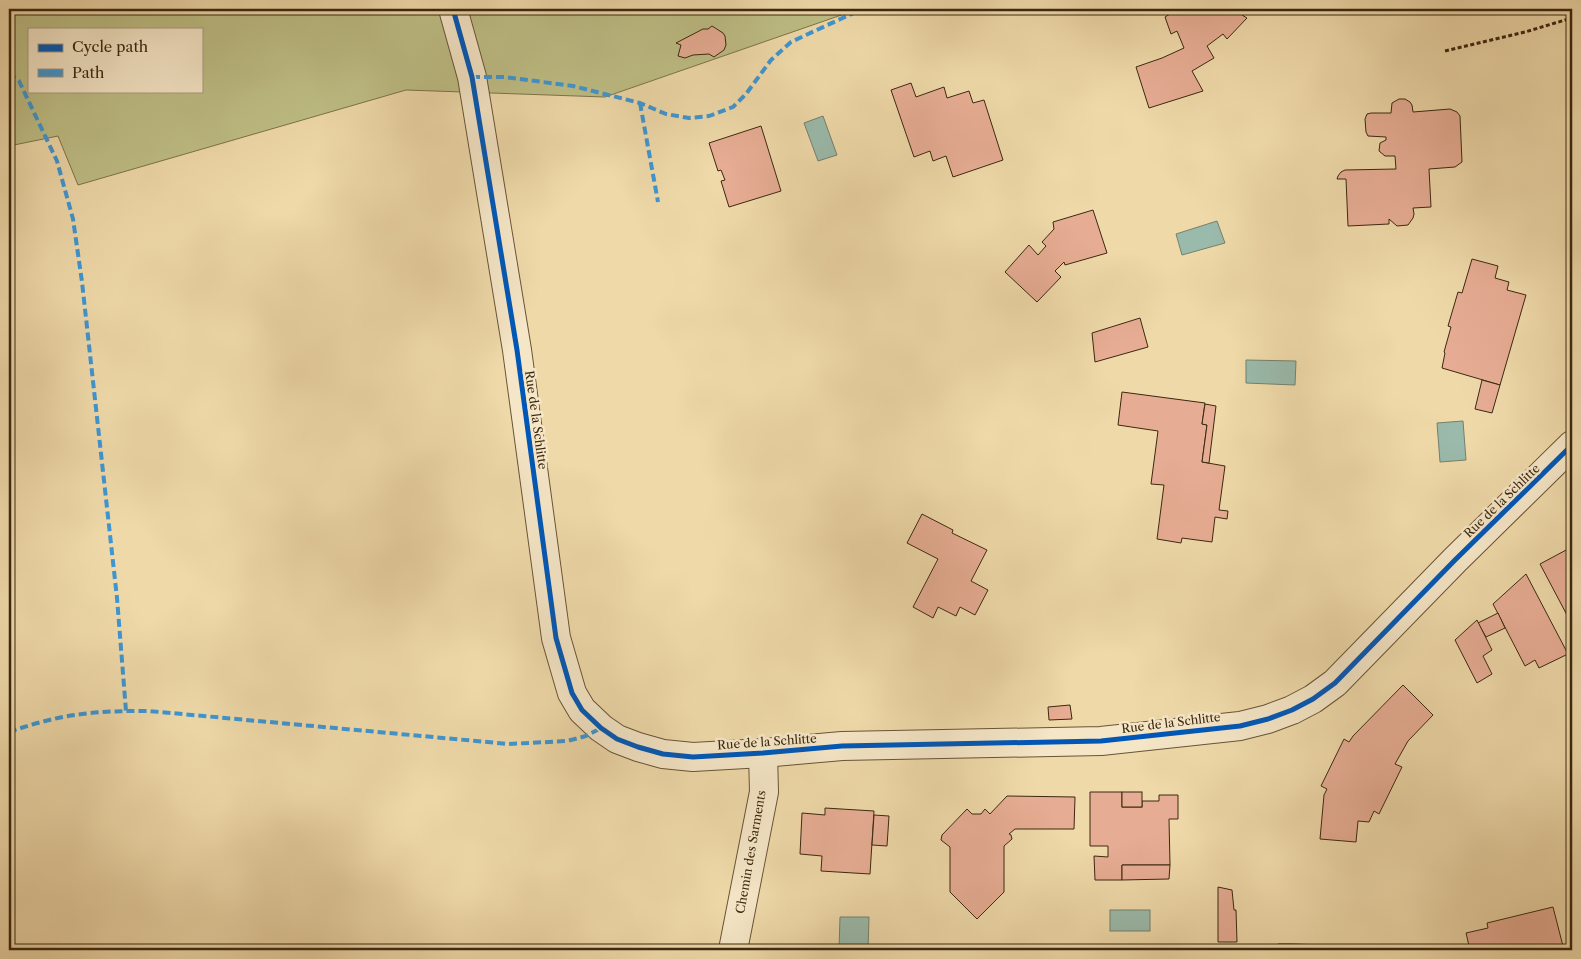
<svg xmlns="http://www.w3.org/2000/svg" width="1581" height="959" font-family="'Libre Caslon Text',serif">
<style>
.green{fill:#bebe85;stroke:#7c734a;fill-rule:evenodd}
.water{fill:#9abaab;stroke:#74806d}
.building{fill:#e7ad94;stroke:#3b2810}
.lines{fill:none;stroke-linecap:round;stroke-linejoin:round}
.minor-casing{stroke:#685436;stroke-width:30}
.path{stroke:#3b2810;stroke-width:3;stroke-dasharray:4 2.5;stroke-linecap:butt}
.minor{stroke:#f5e6c7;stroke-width:28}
.quiet{stroke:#3e96d3;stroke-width:4;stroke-dasharray:8 4;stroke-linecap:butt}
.cycleway-casing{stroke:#f5e6c7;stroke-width:8}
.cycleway{stroke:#0057b8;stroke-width:5}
.labels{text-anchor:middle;stroke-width:5;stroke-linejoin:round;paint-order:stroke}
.street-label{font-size:12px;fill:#3b2810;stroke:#f5e6c7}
</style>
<rect width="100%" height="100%" fill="#efd9a9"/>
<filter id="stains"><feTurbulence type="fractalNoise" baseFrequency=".004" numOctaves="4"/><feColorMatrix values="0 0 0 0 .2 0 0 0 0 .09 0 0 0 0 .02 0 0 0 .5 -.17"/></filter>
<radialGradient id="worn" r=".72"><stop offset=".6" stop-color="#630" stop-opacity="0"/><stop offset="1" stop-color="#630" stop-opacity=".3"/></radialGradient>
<!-- green -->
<path class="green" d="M9,9H852L853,11L605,97L406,90L78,185L58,136L9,146ZM29,29H201V91H29Z"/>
<!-- water -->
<g class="water">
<path d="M823,116L837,155L818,161L804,123Z"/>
<path d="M1217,221L1225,243L1182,255L1176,234Z"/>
<path d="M1246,360L1296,361L1295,385L1246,383Z"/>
<path d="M1463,421L1466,460L1440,462L1437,423Z"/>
<rect x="1110" y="910" width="40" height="21"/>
<path d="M840,917H869L868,950H839Z"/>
</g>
<!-- building -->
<g class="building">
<path d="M1178,9H1246L1242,15L1247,18L1227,39L1223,34L1207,46L1214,58L1192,71L1203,91L1149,108L1136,67L1162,58L1184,48L1177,31L1171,34L1165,17Z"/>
<path d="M712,26L723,33L725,36L726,45L724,50L714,57L709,54L693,55L685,58L678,56L681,45L676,43L703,29H708Z"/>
<path d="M911,83L916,97L944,87L947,98L969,91L973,103L984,100L1003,160L953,177L946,156L933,161L930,151L914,157L891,90Z"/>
<path d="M1399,99H1405L1410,102L1412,105L1413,112L1450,109L1457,112L1460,116L1462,162L1455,167L1429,169L1431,207L1413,208L1414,214L1413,218L1408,225L1397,226L1389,219V224L1348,226L1346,179H1337L1338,176L1341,172L1345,170L1396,169L1395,156H1385L1379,151L1380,143L1386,140V137L1368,136L1366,132L1365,119L1367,114L1371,113H1391L1392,103Z"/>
<path d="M761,126L781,191L729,207L721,181L725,180L721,170L718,171L709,143Z"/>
<path d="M1093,210L1107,253L1065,265L1064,262L1055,271L1061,277L1037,302L1005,272L1029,245L1038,255L1046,246L1042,242L1054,229L1053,222Z"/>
<path d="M1472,259L1498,266L1495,278L1509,282L1507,290L1526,295L1500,385L1442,368L1445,353L1444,352L1451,327L1448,326L1458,292L1462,293Z"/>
<path d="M1140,318L1148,347L1095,362L1092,333Z"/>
<path d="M1482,380L1500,385L1492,413L1475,409Z"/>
<path d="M1122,392L1205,403L1202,424L1207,425L1202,462L1225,466L1219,510L1228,511L1227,519L1215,517L1212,542L1182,538L1181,543L1157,539L1164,485L1151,484L1158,431L1118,425Z"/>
<path d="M1205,404L1216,406L1209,463L1202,462L1207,425L1202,424Z"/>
<path d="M922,514L953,530L952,533L987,550L971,581L988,590L975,615L960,607L956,616L938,607L933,618L913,607L938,559L907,543Z"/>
<path d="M1572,542V615L1568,617L1540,564L1568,549Z"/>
<path d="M1526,574L1568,654L1539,668L1535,660L1525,666L1493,604Z"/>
<path d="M1498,613L1505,628L1486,637L1478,623Z"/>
<path d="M1477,620L1492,650L1483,656L1492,674L1477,683L1455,640Z"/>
<path d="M1403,685L1433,715L1408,741L1395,764L1402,767L1379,814L1374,811L1369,822L1358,821L1356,842L1320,839L1324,795L1327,789L1321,786L1344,739L1349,742L1353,736Z"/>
<path d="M1070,705L1072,719L1049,720L1048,707Z"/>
<path d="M1090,792H1122V807H1142V801H1159V795H1178V819H1169L1170,865H1122V880H1095L1094,856L1108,857V846H1090Z"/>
<rect x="1122" y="792" width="20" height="15"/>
<path d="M1007,796L1075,797L1074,829H1015L1009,834L1011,835L1012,839L1004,846V892L977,919L950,892V847L941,840L942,835L967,809L972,814H981L985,809L990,814Z"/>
<path d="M825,808L874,811L870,874L821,871L822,856L800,854L802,813L825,815Z"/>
<path d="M874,815L889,816L887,846L872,845Z"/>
<path d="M1122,865H1170L1169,879L1122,880Z"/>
<path d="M1218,887L1232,890L1234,910H1236L1237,942H1218Z"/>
<path d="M1553,907L1564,950H1470L1466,933L1488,928L1487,923Z"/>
<path d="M1278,944H1291V950H1272V949Z"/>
<path d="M1291,944L1327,945V950H1291Z"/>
</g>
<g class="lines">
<!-- minor casing -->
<g class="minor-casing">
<g id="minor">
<path d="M453,9L472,77L517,350L556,638L572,693L582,710L601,728L617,739L638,747L663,754L693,757L763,753L842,746L1101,741L1240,726L1268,719L1292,710L1313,699L1335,683L1455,560L1572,445"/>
<path d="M733,950L764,792L763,753"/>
</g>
</g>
<!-- path -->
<path class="path" d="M1445,51L1525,32L1572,18"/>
<!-- minor -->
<use href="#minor" class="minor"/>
<!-- quiet -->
<g class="quiet">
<path d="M9,73L19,81L57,161L73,219L82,282L117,598L126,711"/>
<path d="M472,77H505L573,86L640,103L666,114L689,118L709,116L733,107L746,94L771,60L791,42L862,9"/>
<path d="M640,103L658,202"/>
<path d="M9,732C32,724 57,717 82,714C104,711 126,711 149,711L509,744L567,741L586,736L601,728"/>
</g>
<!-- cycleway casing -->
<g class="cycleway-casing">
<path id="cycleway" d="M453,9L472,77L517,350L556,638L572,693L582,710L601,728L617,739L638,747L663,754L693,757L763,753L842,746L1101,741L1240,726L1268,719L1292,710L1313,699L1335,683L1455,560L1572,445"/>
</g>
<!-- cycleway -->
<use href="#cycleway" class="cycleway"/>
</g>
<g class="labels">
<!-- street labels -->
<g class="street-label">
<text transform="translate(536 420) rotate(82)" y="4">Rue de la Schlitte</text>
<text transform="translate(1502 501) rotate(-44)" y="4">Rue de la Schlitte</text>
<text transform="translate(1171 723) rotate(-7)" y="4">Rue de la Schlitte</text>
<text transform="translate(767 742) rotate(-4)" y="4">Rue de la Schlitte</text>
<text transform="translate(751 852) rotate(-80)" y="4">Chemin des Sarments</text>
</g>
</g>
<!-- margin -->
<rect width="1581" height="959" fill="none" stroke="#efd9a9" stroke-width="30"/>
<rect x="10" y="10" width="1561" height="939" fill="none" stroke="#3b2810" stroke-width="2.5"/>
<rect x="15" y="15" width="1551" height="929" fill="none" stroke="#3b2810"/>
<!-- legend -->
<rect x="28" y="28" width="175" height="65" fill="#f5e6c7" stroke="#ab9a7e"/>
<rect x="38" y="44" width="25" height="8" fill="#0057b8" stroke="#ab9a7e"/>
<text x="72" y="52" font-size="15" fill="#3b2810">Cycle path</text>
<rect x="38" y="69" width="25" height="8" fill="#3e96d3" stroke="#ab9a7e"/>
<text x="72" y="78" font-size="15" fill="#3b2810">Path</text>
<rect width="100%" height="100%" filter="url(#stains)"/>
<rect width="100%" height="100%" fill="url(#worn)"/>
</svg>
